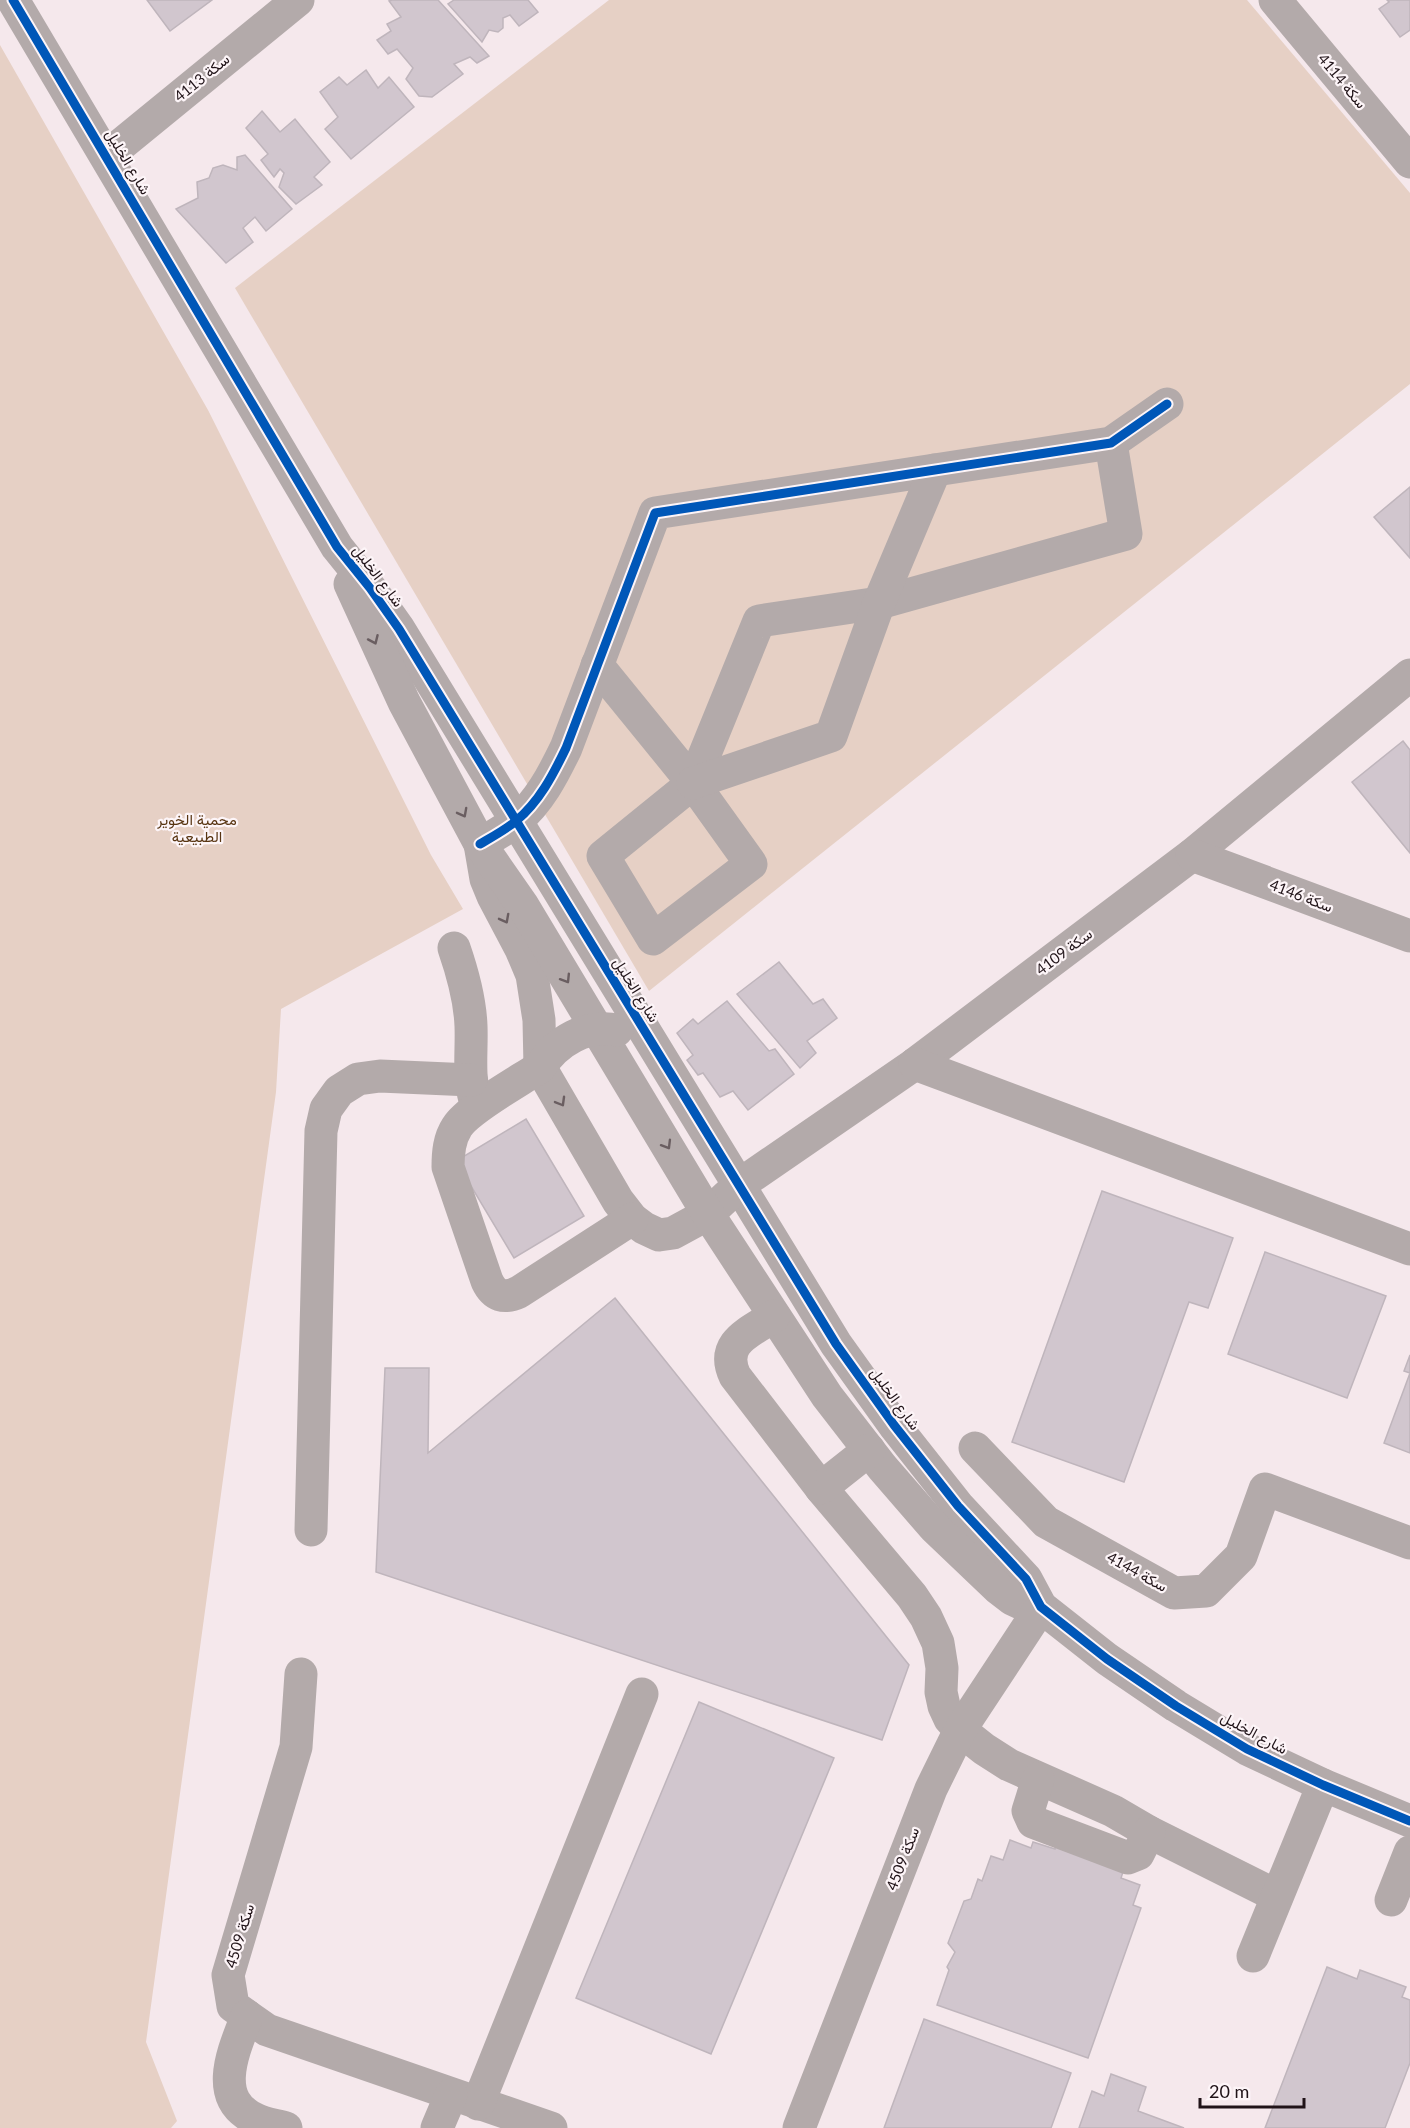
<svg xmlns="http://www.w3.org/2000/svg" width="1410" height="2128" font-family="Lato,Vazirmatn,sans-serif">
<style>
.green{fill:#e6d0c5}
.building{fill:#d1c6ce;stroke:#bfb5bc;stroke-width:1.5}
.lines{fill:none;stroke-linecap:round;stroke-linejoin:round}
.minor{stroke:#b3aaaa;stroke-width:33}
.cycleway-casing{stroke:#fdf5f8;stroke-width:13}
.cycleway{stroke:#0057b8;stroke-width:9}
.oneway{stroke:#6a5e61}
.labels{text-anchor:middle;stroke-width:4.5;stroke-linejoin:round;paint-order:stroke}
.street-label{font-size:15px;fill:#201318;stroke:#fdf5f8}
.park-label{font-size:15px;fill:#583512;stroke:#fdf5f8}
</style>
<rect width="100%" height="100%" fill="#f5e8ec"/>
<!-- green -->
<g class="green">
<path d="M609,0H1247L1410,193V384L649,991L235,288Z"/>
<path d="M0,45L208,410L431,855L463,909L281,1009L276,1092L146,2042L177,2121L171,2128H0Z"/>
</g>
<!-- building -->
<g class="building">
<path d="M147,0H212L170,31Z"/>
<path d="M392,0H438L489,56L477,63L470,57L454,64L463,74L432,97L419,96L406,79L413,68L397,49L388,54L377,40L391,31L387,24L401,17L389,1Z"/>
<path d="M454,0H528L538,12L519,26L510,15L503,18V28L498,32L489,30L482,42L448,4Z"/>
<path d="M1387,0H1410V30L1400,37L1379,9L1389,2Z"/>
<path d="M366,70L378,88L389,77L414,107L351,159L325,129L338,117L320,92L339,77L347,85Z"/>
<path d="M262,111L280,132L295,119L330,162L314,177L322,185L296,204L279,187L284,173L280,169L274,177L261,160L268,154L246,128Z"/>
<path d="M245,155L292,209L266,231L255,217L243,228L253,242L226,263L176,209L198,198L197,182L209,178L213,168L223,165L237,170V157Z"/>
<path d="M1410,487V558L1374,517Z"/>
<path d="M1403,741L1410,750V853L1352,782Z"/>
<path d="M779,962L813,1004L823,999L837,1018L807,1041L816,1053L800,1068L737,994Z"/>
<path d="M727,1001L769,1051L775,1049L794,1074L748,1110L733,1091L720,1097L703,1073L698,1075L687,1060L693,1055L677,1033L693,1019L698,1024Z"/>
<path d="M526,1119L584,1216L514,1258L456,1161Z"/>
<path d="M1102,1191L1233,1238L1208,1308L1189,1302L1124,1482L1012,1442Z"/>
<path d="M1265,1252L1386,1296L1347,1398L1228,1354Z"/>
<path d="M615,1298L909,1665L882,1740L376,1572L385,1368H429L428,1453Z"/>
<path d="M1410,1355V1453L1384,1443L1410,1373L1404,1371Z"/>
<path d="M699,1702L834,1758L711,2054L576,1998Z"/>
<path d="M1010,1840L1031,1848L1033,1842L1055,1849L1057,1841L1123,1872L1121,1878L1140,1885L1133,1905L1141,1908L1088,2058L937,2005L949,1970L947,1967L955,1952L948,1943L964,1901L971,1899L978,1879L982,1881L991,1856L1003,1860Z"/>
<path d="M1327,1967L1357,1979L1360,1970L1406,1987L1402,1997L1410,2000V2063L1385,2128H1265Z"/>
<path d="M924,2019L1071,2073L1051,2128H884Z"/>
<path d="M1111,2074L1146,2087L1138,2111L1184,2128H1079L1092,2091L1104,2096Z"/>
</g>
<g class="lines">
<!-- minor -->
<g class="minor">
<path d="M13,0L337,547L370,588L399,629L836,1344L894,1425L958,1506L1026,1579L1041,1607L1107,1659L1176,1706L1247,1749L1323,1785L1410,1821"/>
<path d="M1275,0L1410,162"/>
<path d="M107,156L298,0"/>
<path d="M1167,404L1111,443L655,513L566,748C553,775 539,802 516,821C505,830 492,837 480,844L486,879L493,896L521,949L532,975L539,1020L540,1067L618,1201L632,1219L644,1228L659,1235L673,1233L708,1214L739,1185L915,1064L1192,855L1410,675"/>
<path d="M350,584L404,702L480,844L523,906L708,1214L827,1396L882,1467L934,1527L999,1589L1012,1599L1025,1605L1041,1607"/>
<path d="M597,665L693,783L751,864L653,939L603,856L693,783L759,621L879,603L1126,534L1111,443"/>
<path d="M693,783L831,736L879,603L935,470"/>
<path d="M1192,855L1410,936"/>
<path d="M454,948C463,974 470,999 471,1026C472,1051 468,1075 475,1100"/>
<path d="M617,1030C586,1024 557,1041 540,1067C521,1080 468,1109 457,1127C449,1139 448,1153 448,1167L487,1281C494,1296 504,1299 519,1292L632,1219"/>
<path d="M915,1064L1410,1249"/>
<path d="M774,1316C751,1332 719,1342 735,1376L821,1488L912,1596L926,1617L938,1643L942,1668L941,1692L944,1706L950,1719L960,1730L984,1749L1009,1765L1113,1811L1149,1832L1277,1896"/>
<path d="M975,1448L1046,1522L1174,1593L1206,1591L1241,1556L1265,1489L1410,1543"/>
<path d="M821,1488L869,1450"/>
<path d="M311,1530L321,1131L326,1109L339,1091L358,1079L380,1076L471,1080"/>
<path d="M301,1674L296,1747L228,1975L233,2006L267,2030L551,2128"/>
<path d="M1038,1779L1028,1811L1033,1822L1128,1858L1138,1854L1149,1832"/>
<path d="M1391,1900L1410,1852"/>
<path d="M1253,1956L1323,1785"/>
<path d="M247,2016C234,2050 211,2098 255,2119C264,2124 276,2125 286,2128"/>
<path d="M478,2104L642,1694"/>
<path d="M437,2128L451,2095"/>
<path d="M799,2128L931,1789L960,1730L1041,1607"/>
</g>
<!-- cycleway casing -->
<g class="cycleway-casing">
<g id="cycleway">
<path d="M13,0L337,547L370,588L399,629L836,1344L894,1425L958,1506L1026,1579L1041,1607L1107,1659L1176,1706L1247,1749L1323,1785L1410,1821"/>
<path d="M480,844C492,837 505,830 516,821C539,802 553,775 566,748L655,513L1111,443L1167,404"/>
</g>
</g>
<!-- cycleway -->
<use href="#cycleway" class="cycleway"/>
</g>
<!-- one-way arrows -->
<defs><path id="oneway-chevron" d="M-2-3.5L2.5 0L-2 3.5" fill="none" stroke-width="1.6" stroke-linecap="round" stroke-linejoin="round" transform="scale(1.5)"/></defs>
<g class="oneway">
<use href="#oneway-chevron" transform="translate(374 640) rotate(66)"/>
<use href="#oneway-chevron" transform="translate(463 813) rotate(62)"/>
<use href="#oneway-chevron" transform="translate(505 919) rotate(62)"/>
<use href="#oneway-chevron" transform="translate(566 979) rotate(58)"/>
<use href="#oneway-chevron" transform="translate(561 1102) rotate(60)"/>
<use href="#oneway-chevron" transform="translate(667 1145) rotate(59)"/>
</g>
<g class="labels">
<!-- street labels -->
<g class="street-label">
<text transform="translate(202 78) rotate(-39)" y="5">سكة 4113</text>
<text transform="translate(1342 81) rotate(50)" y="5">سكة 4114</text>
<text transform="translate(128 162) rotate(59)" y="5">شارع الخليل</text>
<text transform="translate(378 576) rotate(53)" y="5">شارع الخليل</text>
<text transform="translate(1301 896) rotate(21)" y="5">سكة 4146</text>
<text transform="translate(1064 952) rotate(-37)" y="5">سكة 4109</text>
<text transform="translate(636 990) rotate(58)" y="5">شارع الخليل</text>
<text transform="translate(895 1399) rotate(54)" y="5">شارع الخليل</text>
<text transform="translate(1137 1572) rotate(29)" y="5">سكة 4144</text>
<text transform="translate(1254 1733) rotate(28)" y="5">شارع الخليل</text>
<text transform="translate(903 1859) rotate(-69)" y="5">سكة 4509</text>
<text transform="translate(240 1936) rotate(-73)" y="5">سكة 4509</text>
</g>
<!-- park labels -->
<g class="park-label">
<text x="197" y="825">محمية الخوير<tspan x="197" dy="17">الطبيعية</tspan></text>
</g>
</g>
<!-- scale -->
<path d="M1200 2098v9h104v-9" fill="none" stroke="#201318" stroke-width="3"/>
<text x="1209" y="2098" font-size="18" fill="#201318" stroke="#fdf5f8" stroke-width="4.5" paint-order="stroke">20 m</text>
</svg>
